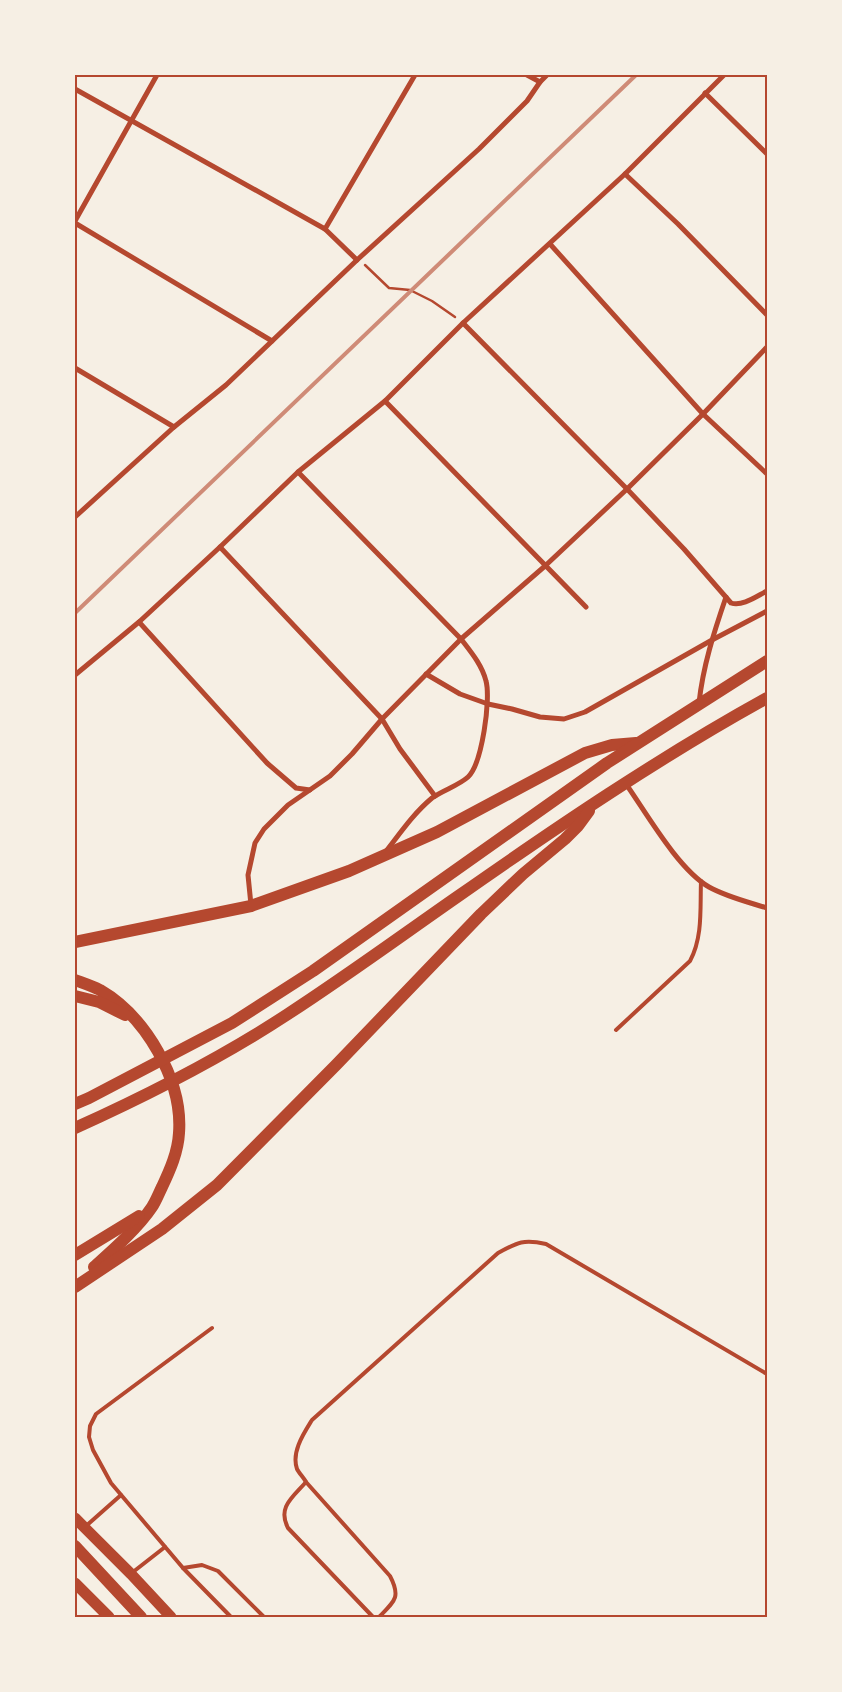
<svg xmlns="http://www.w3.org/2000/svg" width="842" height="1692" font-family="Rubik,sans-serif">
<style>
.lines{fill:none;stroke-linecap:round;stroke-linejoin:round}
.path{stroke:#b5482f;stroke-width:2.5}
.service{stroke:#b5482f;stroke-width:4}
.minor{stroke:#b5482f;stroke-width:5}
.trunk{stroke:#b5482f;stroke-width:11}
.motorway{stroke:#b5482f;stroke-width:12}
.rail{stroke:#cf8b77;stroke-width:4}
.neatline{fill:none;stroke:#b5482f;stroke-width:2}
</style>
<rect width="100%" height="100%" fill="#f6efe4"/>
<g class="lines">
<!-- path -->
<path class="path" d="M365,265L389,288L410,290L432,301L455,317"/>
<!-- service -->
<g class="service">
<path d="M616,1030L690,961C703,937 700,908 701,881"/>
<path d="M212,1328L96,1414L90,1426L89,1437L93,1450L111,1483L183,1568L231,1617"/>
<path d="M306,1482C293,1497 277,1507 288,1528L373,1617"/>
<path d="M86,1526L121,1495"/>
<path d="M183,1568L202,1565L218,1571L264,1617"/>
<path d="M133,1572L165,1547"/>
<path d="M379,1617C395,1601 401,1597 390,1576L306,1482C304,1478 299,1473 297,1469C291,1452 304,1433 312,1420L498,1253C518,1242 524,1239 546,1244L767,1374"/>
</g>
<!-- minor -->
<g class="minor">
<path d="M527,75L540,82"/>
<path d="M75,89L325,229L357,260"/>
<path d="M705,93L767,154"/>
<path d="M625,174L678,224L767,315"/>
<path d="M75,221L157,75"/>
<path d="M75,223L272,341"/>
<path d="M325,229L415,75"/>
<path d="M550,244L703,414L767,474"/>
<path d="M463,323L627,489L684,549L731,603C742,607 757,596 767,591"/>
<path d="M75,368L174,427"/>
<path d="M385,401L586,607"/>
<path d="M298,472L461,639C471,652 482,665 486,681C491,699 482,764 468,777C458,786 443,790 432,798C414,813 401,832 387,850"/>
<path d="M75,517L174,427L226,385L357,260L479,149L527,101L540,82L547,75"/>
<path d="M220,547L382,719L400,749L435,796"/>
<path d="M139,622L267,763L296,788L310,790"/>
<path d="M426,674L460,694L488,704L512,709L540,717L564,719L585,712L712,640L767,611"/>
<path d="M75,675L139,622L220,547L298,472L385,401L463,323L625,174L724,75"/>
<path d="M699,703C703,666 714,632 726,597"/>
<path d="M626,784C647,814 678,869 709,887C727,897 748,902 767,908"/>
<path d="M251,905L248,875L255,843L264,829L288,805L330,776L352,754L382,719L461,639L545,566L627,489L703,414L767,347"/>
</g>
<!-- trunk -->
<g class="trunk">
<path d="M75,1518L131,1574L171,1617"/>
<path d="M75,1583L109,1617"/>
</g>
<!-- motorway -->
<g class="motorway">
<path d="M75,942L251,906L349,871L437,832L585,753L612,745L636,743"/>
<path d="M75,980C83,983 92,986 100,990C145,1016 183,1080 179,1133C178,1152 170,1170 162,1187C159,1193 156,1201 152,1207C138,1228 113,1250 94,1267"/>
<path d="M75,996L99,1002L125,1015"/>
<path d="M75,1104L89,1098L232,1023L313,971L607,763L767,661"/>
<path d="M75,1128C148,1095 221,1058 288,1014C345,977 401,936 457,897C557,827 660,757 767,698"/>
<path d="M75,1255L139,1216"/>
<path d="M75,1287L162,1229L217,1185L336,1065L481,914L523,874L565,839L578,826L589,811"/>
<path d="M75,1546L141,1617"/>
</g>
<!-- rail -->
<path class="rail" d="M75,613L636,75"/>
</g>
<!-- border -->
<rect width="842" height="1692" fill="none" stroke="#f6efe4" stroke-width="152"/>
<rect x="76" y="76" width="690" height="1540" class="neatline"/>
</svg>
